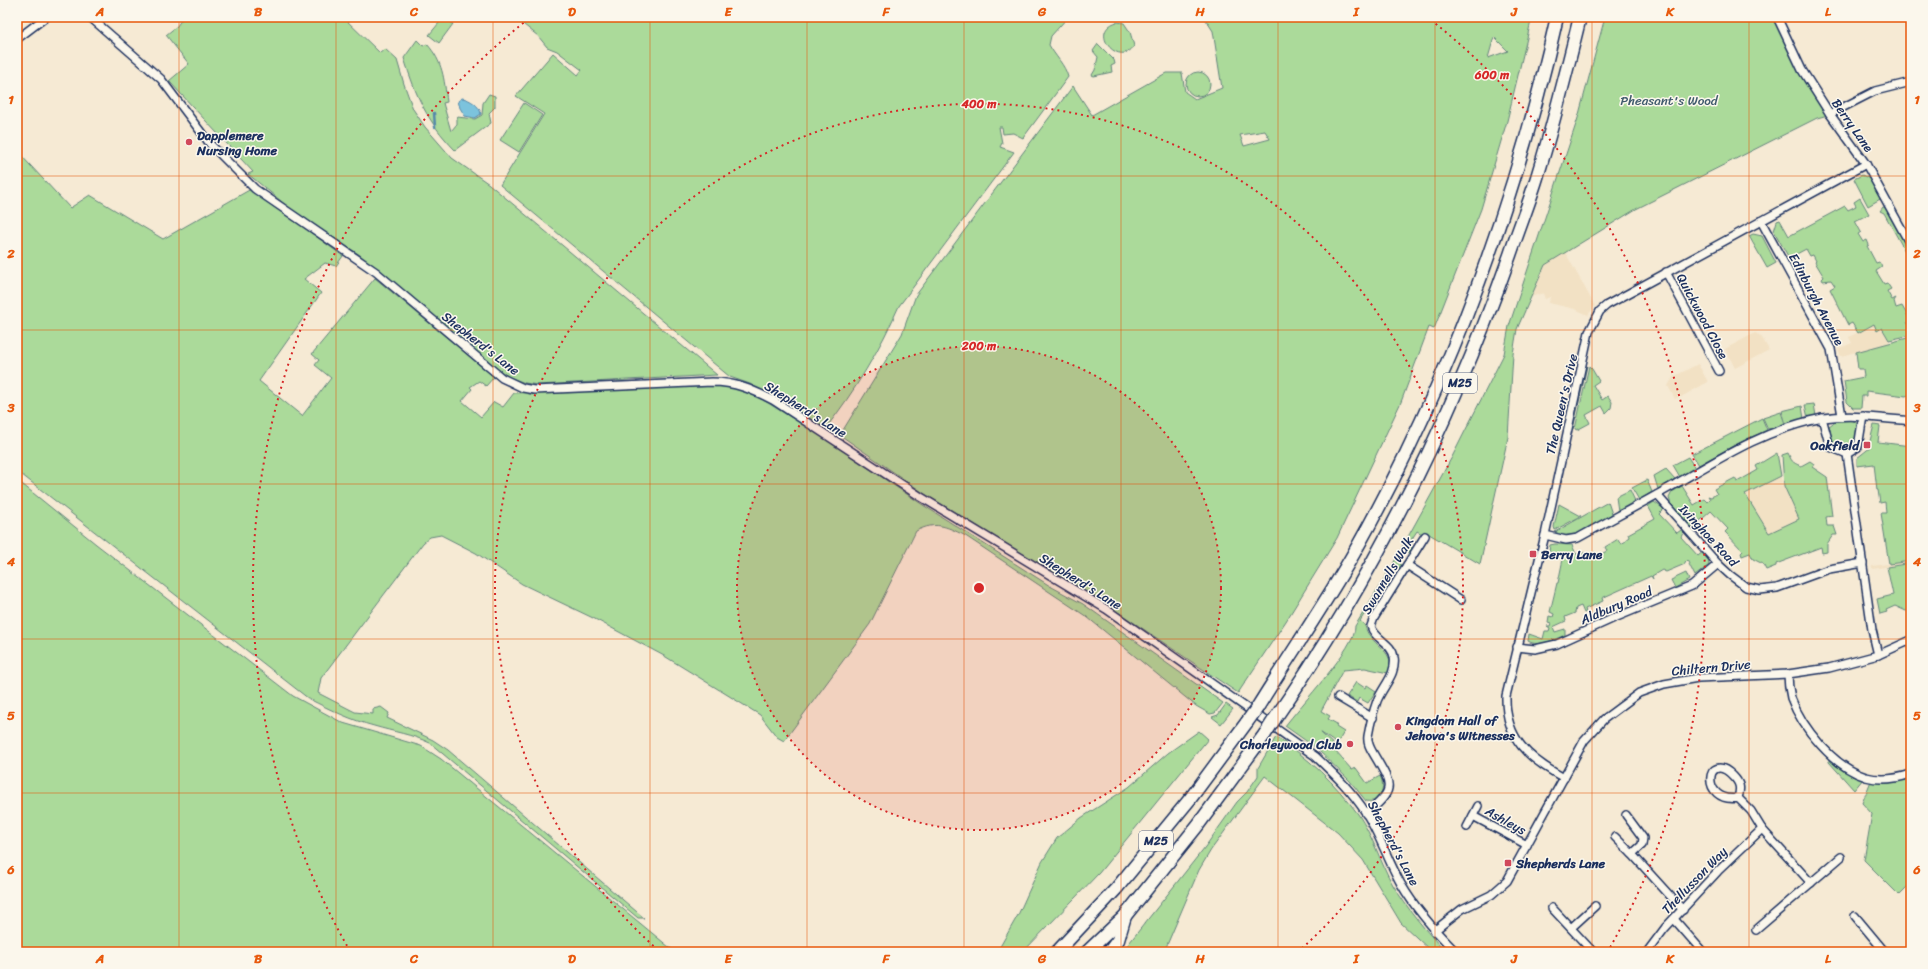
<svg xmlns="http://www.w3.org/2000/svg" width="1928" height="969" font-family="Sriracha,sans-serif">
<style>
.built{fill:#f2e1c4}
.green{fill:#abda9a;stroke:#63847c;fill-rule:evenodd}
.water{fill:#7cc3dd;stroke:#58a}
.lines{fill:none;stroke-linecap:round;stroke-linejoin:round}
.stream{stroke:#58a;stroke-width:2.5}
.street-casing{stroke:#1b2f5e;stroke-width:10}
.highway-casing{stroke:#1b2f5e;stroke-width:15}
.street{stroke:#fbf7ec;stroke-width:7}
.highway{stroke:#fbf7ec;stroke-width:12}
.highway-bridge-casing{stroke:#1b2f5e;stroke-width:15;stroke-linecap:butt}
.highway-bridge{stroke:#fbf7ec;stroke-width:12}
.grid{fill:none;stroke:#e8590c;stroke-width:1;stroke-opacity:0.55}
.ring{fill:none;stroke:#d62828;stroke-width:2;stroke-dasharray:2 4}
.poi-dot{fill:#d1495b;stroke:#fbf7ec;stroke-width:1.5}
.labels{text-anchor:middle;stroke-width:3;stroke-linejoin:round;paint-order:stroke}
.shield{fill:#fbf7ec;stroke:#5e6b89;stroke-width:1}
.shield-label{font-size:12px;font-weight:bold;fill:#1b2f5e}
.park-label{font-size:13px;fill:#3f5a6d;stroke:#fbf7ec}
.street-label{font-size:13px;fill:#1b2f5e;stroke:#fbf7ec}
.poi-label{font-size:13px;font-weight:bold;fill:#1b2f5e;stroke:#fbf7ec;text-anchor:start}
.centre{fill:#d62828;stroke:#fbf7ec;stroke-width:2}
.ring-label{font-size:12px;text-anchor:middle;font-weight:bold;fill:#d62828;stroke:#fbf7ec;stroke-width:3;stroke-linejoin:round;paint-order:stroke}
.neatline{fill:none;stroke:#e8590c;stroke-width:1.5}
.grid-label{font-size:13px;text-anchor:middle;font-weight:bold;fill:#e8590c}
</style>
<rect width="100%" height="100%" fill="#f6ead4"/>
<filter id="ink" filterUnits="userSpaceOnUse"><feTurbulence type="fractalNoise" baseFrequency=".025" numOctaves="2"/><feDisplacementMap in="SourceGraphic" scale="8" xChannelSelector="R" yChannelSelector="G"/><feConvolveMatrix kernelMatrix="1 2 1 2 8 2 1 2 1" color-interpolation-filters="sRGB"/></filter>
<g filter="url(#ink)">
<!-- built -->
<g class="built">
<path d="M1565,252L1595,306L1588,315L1575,309L1549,303L1550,297L1545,299L1543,293L1531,297L1545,265Z"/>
<path d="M1874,324L1882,328L1890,343L1841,356L1838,349L1852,343L1849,337Z"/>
<path d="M1755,333L1761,336L1769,350L1735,368L1725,349Z"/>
<path d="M1698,364L1708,382L1681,397L1680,396L1675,399L1668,386L1673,377Z"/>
<path d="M1780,476L1799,519L1769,533L1745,494Z"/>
<path d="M1911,561V563L1872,569V566Z"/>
</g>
<!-- green -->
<g class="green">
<path d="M183,17H343L380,53L385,49L397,60L404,84L413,109L425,127L452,158L489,184L717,375L538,385L525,383L509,377L474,352L400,291L360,255L298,215L248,174L253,172L169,81L189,64L166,35L177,26Z"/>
<path d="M444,17L453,24L439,43L429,35Z"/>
<path d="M514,17H1068L1051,36L1049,45C1055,56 1065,65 1068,77L1023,138L1013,133L1003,134L1002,127H999L1002,143L1000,147L1014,152L899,306C880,349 855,391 826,428L750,384L730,377L500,185L544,114L516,96L553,53L578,75L582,70L557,51L547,47L538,36Z"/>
<path d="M1204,17H1532L1507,121L1481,209L1434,329L1429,327L1401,402L1337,538L1286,621L1238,693L1121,614L925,494L840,435L902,334L916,295L1073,86L1092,115L1166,73H1182L1185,92L1195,99L1222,88L1213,31ZM1494,37L1508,51L1488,58ZM1265,131L1270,139L1244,146L1240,135Z"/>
<path d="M1605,17H1777L1788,49L1828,115L1817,118L1636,209L1545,265L1517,329L1513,354L1508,437L1480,564L1424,531L1422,534L1417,531L1408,545L1413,548L1409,553L1404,550L1397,562L1402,565L1399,570L1393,567L1384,582L1389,585L1386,590L1381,587L1372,601L1377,605L1374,609L1369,607L1360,621C1368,627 1364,629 1370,636C1379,649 1396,654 1388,673L1365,668L1343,670L1321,711L1330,716L1328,719L1337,724L1336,727L1344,732L1337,744L1320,732L1337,748L1335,751L1352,770L1356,768L1367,783L1380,776C1386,787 1381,804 1366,801L1350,781L1316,748L1285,726C1298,708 1357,646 1355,626L1393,564L1452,457L1504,354L1509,326L1578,118Z"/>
<path d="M1117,22L1124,23L1130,32L1134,46C1119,69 1087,31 1117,22Z"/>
<path d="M417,40L423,46L427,44C443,62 444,78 447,102L443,103L451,131L457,124V117L475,119L482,115L483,103L489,94L495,96V107L489,113L491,123L455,150C426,120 416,96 404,58Z"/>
<path d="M1098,44L1114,60L1115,64L1111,66L1112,72L1094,76L1092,75L1095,70L1098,57L1093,51Z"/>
<circle cx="1198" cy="84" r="12"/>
<path d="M524,103L542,115L519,152L500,140Z"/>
<path d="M17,151L70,208L90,195L163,239L251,189L343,256L336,266L325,263L304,279L321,293L259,381L302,416L331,378L315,365L319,360L312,354L375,278L494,377L486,386L479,381L470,387L472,389L462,401L481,417L494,402L503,407L514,393L705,385L730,387L752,393L821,436L923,505L1050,586L1083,604L1223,703L1215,713L1210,714L1196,706L1087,617L964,535C945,526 936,521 916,531L870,624L784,741L777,737L760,715L666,657L593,618L522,584L476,553L441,535L430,537L423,543L321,678L318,693L355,712L373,714V709L381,707L389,713L387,718L433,740L448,750L644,918H638L430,743C411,734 394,732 374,726C351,720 331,710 309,699L17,471Z"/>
<path d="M1862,175L1870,179L1882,198L1868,206L1854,179Z"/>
<path d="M1860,198L1869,214L1855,221L1861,232L1858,234L1863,242L1867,240L1869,245L1867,246L1876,263L1879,262L1882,267L1876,271L1884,284L1887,283L1891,289L1887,291L1892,300L1896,298L1894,301L1896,308L1902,306L1910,320L1907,322L1911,329V335L1889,340L1882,328L1877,331L1874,324L1858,333L1852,323L1848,325L1830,289L1835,286L1831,280L1823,281L1822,279L1824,277L1815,262L1816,261L1813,255L1810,256L1806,249L1789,258L1774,231L1777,221L1780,220L1789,236L1845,206L1848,210L1856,206L1854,202Z"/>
<path d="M1883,207L1887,208L1911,251V262L1884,213L1880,211Z"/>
<path d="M1753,234L1762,236L1776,263L1767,268L1749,236Z"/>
<path d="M1911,337V394L1906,396L1866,391V396H1862L1861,408H1853L1847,402L1844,381L1864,377L1863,369H1858L1856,352Z"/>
<path d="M1587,366L1573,429L1572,428L1584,367Z"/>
<path d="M1589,366L1592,369L1599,381L1593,385L1602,400L1608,396L1612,402L1611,408L1606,413L1602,406L1586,415L1590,423L1577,430L1575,429Z"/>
<path d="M1814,404L1816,416L1808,418L1805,405Z"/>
<path d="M1802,406L1804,419L1786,424L1782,411Z"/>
<path d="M1781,412L1785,424L1768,429L1763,418Z"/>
<path d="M1762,418L1767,430L1733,446L1699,465L1692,454Z"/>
<path d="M1852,420L1858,424L1854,447C1846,452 1840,448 1833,444L1829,426L1836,421Z"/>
<path d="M1874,425L1880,426L1878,442L1911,446V536L1907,541L1911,548V561L1889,564L1881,513H1886L1885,502L1880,503L1878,490H1877L1874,464L1857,466V458L1871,447L1869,445Z"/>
<path d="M1777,453L1781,476L1745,494L1769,533L1799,519L1784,486L1782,455L1788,453C1792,461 1791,462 1801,466L1810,461L1814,464L1812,467L1827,477L1832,516L1826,517L1827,526H1834L1837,535H1833L1827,544V552L1822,553L1821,547L1776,564V566L1766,570L1763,564L1753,559L1750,553L1742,556L1741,553L1743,551L1725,532L1728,529L1711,511L1692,528L1671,504L1669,498L1672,492L1682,486L1694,505L1704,499L1707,502L1710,499L1708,496L1711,497L1717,494L1714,489L1735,478L1737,482L1758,470L1756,466Z"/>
<path d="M1688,457L1695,468L1680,477L1673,465Z"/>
<path d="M1666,469L1675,479L1658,489L1654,476Z"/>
<path d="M17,480L96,544L293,696L343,723L421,746L441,759L675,952H17Z"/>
<path d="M1647,480L1652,492L1639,500L1632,488Z"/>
<path d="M1630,490L1635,501L1618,511L1616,497Z"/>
<path d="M1608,502L1612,514C1596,524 1574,543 1555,532Z"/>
<path d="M1654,502L1664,509L1659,514L1677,533L1681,530L1684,531L1681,537L1698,556L1704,551L1708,557L1709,565L1695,576L1687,560L1685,562V564L1666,572L1662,570L1652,576L1653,579L1651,576L1602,598L1603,601L1585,609L1586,612L1584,613L1581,606L1576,608L1575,613L1565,617L1566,621L1553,627L1555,632L1565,629V635C1555,639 1539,648 1528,641L1529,634L1543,639L1545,631H1549L1550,628L1547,626H1550L1551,623L1548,622L1549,616L1553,617L1554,614L1550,612L1557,583H1558L1563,559L1558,557L1559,554L1549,552L1550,545L1555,544L1572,545L1576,554L1585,553L1587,557L1595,552L1597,556L1607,551L1605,547L1618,539L1621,544L1626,541L1625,540L1629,537L1628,534L1655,519L1648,506Z"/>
<path d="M1559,504L1581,516L1555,530L1554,527Z"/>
<path d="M1911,563V610L1906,611L1895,606L1886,610L1887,612L1880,614L1877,599L1893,595L1887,567Z"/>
<path d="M1686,573L1689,580L1675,588L1671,580Z"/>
<path d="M1356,682L1365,688L1367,685L1376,691L1368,703L1359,698L1357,702L1347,696Z"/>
<path d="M1226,704L1233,709L1221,724L1212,717L1218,715Z"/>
<path d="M1199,731L1208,739L1099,873L1023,952H997L1018,915L1042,862L1057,838L1081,818L1129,787L1168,753Z"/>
<path d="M1276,737C1308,757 1335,783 1358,814C1373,836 1380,862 1393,885C1406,907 1428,934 1446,952H1432L1401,923L1363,860L1338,833L1265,776L1211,850L1199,870L1164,952H1122L1205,847L1237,802L1247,792L1258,776V768Z"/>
<path d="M1829,757L1863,779L1854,790L1829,762Z"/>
<path d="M1911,778V883L1899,895L1864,860L1872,814L1862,803L1871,781L1889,783Z"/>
</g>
<!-- water -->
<path class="water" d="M462,98C470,99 480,106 481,114L475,118L465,116L460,108L458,101Z"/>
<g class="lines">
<!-- stream -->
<path class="stream" d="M434,113L435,127"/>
<!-- street casing -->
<g class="street-casing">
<g id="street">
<path d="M90,17L161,79L210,144L255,189L376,272L502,378L523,388L534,390L712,382C735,382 753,390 773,400L921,497L1106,609L1315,756C1334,774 1352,791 1366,813C1380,835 1388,861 1401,884C1416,910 1435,931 1456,952"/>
<path d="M1777,17L1802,70L1830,114L1866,164L1911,246"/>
<path d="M17,39L46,17"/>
<path d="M1830,114L1875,91L1911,82"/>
<path d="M1761,221L1831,349L1842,416"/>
<path d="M1666,272L1719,371"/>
<path d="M1822,418L1830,447L1847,454L1858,447L1863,416"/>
<path d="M1847,454L1872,630L1878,655"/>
<path d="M1657,495L1718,564L1730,575L1746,587L1760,590L1777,588L1829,569L1863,563"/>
<path d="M1545,535L1566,540L1578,538C1610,520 1643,503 1674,485C1722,457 1768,428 1823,418C1852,414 1882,418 1911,421"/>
<path d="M1407,565L1461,600"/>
<path d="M1517,647L1535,649L1557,644L1612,619L1692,586L1718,564"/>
<path d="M1788,674C1788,682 1789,690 1791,698C1802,728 1834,767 1866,777C1881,781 1896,779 1911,774"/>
<path d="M1338,697L1373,718"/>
<path d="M1564,778C1529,759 1505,739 1506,696L1545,535L1589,332L1600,311L1607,305L1866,164"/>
<path d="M1738,798C1699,804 1706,748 1733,776C1740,783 1741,788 1738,798L1751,811L1762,829L1811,883"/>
<path d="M1366,814C1397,788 1392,786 1373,753C1370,748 1367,743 1368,736C1370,725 1373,712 1377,701C1383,686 1397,674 1394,657C1392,643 1374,639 1371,626L1374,618L1425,536"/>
<path d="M1626,815L1643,838L1642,845L1632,854"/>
<path d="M1473,816L1527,845"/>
<path d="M1467,827L1478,806"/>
<path d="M1615,837L1632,854L1683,910"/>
<path d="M1552,908L1593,952"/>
<path d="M1855,916L1885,952"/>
<path d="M1674,919L1703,952"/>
<path d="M1571,928L1595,906"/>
<path d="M1756,930L1841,857"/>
<path d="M1434,931L1462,909L1491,895L1507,881L1584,741L1604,719L1639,693L1664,684L1698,678L1788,674L1829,668L1878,655L1911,640"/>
<path d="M1647,952L1665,928L1718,871L1762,829"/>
</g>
</g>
<!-- highway casing -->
<g class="highway-casing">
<g id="highway">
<path d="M1257,708C1289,656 1324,606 1354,553C1448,386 1515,203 1557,17"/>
<path d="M1274,720C1374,576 1452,419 1510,255C1519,228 1530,201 1538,174C1554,122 1567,70 1580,17"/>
<path d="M1057,952L1116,889L1190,799L1247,722"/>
<path d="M1087,952L1125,916L1198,825L1265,734"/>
<path d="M1109,952L1118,940L1125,916"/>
</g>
</g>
<!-- street -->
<use href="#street" class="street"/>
<!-- highway -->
<use href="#highway" class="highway"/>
<!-- highway-bridge casing -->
<g class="highway-bridge-casing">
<g id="highway-bridge">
<path d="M1247,722L1257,708"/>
<path d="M1265,734L1274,720"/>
</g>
</g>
<!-- highway-bridge -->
<use href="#highway-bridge" class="highway-bridge"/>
</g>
</g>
<!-- grid -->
<path class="grid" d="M179,17V952M336,17V952M493,17V952M650,17V952M807,17V952M964,17V952M1121,17V952M1278,17V952M1435,17V952M1592,17V952M1749,17V952M17,176H1911M17,330H1911M17,484H1911M17,639H1911M17,793H1911"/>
<!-- distance rings -->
<circle cx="979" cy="588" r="242" fill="#d62828" fill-opacity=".12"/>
<g class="ring">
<circle cx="979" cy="588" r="242"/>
<path d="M658 950A484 484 0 1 1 1300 950"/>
<path d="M350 951A726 726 0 0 1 527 20M1431 20A726 726 0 0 1 1608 951"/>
</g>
<!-- markers -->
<g class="poi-dot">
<circle cx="189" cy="142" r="4"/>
<rect x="1863" y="441" width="8" height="8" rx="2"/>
<rect x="1529" y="550" width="8" height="8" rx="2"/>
<circle cx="1398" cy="727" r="4"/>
<circle cx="1350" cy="744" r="4"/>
<rect x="1504" y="859" width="8" height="8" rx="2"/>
</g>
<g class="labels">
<!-- shield labels -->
<g class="shield">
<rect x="1443" y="373" width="34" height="20" rx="3"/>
<rect x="1139" y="831" width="34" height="20" rx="3"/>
</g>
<g class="shield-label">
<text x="1460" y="387">M25</text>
<text x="1156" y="845">M25</text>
</g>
<!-- park labels -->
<g class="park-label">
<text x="1669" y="105">Pheasant's Wood</text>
</g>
<!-- street labels -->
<g class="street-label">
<text transform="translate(1853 125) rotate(55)" y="5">Berry Lane</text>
<text transform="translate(1817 299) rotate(62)" y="5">Edinburgh Avenue</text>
<text transform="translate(1703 316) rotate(62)" y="5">Quickwood Close</text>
<text transform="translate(481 343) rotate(38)" y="5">Shepherd's Lane</text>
<text transform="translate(1561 404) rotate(-77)" y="5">The Queen's Drive</text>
<text transform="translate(806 409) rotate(32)" y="5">Shepherd's Lane</text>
<text transform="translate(1709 535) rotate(47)" y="5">Ivinghoe Road</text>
<text transform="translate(1387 575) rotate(-59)" y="5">Swannells Walk</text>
<text transform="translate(1081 581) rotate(32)" y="5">Shepherd's Lane</text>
<text transform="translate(1616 605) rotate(-23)" y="5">Aldbury Road</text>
<text transform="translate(1711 667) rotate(-5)" y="5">Chiltern Drive</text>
<text transform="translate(1506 820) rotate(29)" y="5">Ashleys</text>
<text transform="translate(1394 843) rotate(62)" y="5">Shepherd's Lane</text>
<text transform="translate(1694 880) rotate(-46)" y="5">Thellusson Way</text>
</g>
<!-- poi labels -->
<g class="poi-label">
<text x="197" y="140">Dapplemere<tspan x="197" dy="15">Nursing Home</tspan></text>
<text x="1859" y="450" text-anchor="end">Oakfield</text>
<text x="1541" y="559">Berry Lane</text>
<text x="1406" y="725">Kingdom Hall of<tspan x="1406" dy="15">Jehova's Witnesses</tspan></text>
<text x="1342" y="749" text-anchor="end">Chorleywood Club</text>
<text x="1516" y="868">Shepherds Lane</text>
</g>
</g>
<circle cx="979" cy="588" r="6" class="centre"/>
<g class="ring-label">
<text x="1492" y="79">600 m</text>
<text x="979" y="108">400 m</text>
<text x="979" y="350">200 m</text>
</g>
<!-- margin -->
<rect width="1928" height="969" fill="none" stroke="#fbf7ec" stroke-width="44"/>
<rect x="22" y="22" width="1884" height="925" class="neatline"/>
<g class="grid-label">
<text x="100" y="16">A</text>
<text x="258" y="16">B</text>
<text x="414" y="16">C</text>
<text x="572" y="16">D</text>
<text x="728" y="16">E</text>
<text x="886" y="16">F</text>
<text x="1042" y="16">G</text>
<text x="1200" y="16">H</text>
<text x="1356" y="16">I</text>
<text x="1514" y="16">J</text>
<text x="1670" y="16">K</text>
<text x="1828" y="16">L</text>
<text x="11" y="104">1</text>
<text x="1917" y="104">1</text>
<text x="11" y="258">2</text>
<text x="1917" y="258">2</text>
<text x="11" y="412">3</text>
<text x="1917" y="412">3</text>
<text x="11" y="566">4</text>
<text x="1917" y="566">4</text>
<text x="11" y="720">5</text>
<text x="1917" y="720">5</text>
<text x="11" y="874">6</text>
<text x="1917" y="874">6</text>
<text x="100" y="963">A</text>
<text x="258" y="963">B</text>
<text x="414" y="963">C</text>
<text x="572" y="963">D</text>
<text x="728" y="963">E</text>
<text x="886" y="963">F</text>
<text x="1042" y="963">G</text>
<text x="1200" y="963">H</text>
<text x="1356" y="963">I</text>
<text x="1514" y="963">J</text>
<text x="1670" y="963">K</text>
<text x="1828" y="963">L</text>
</g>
</svg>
